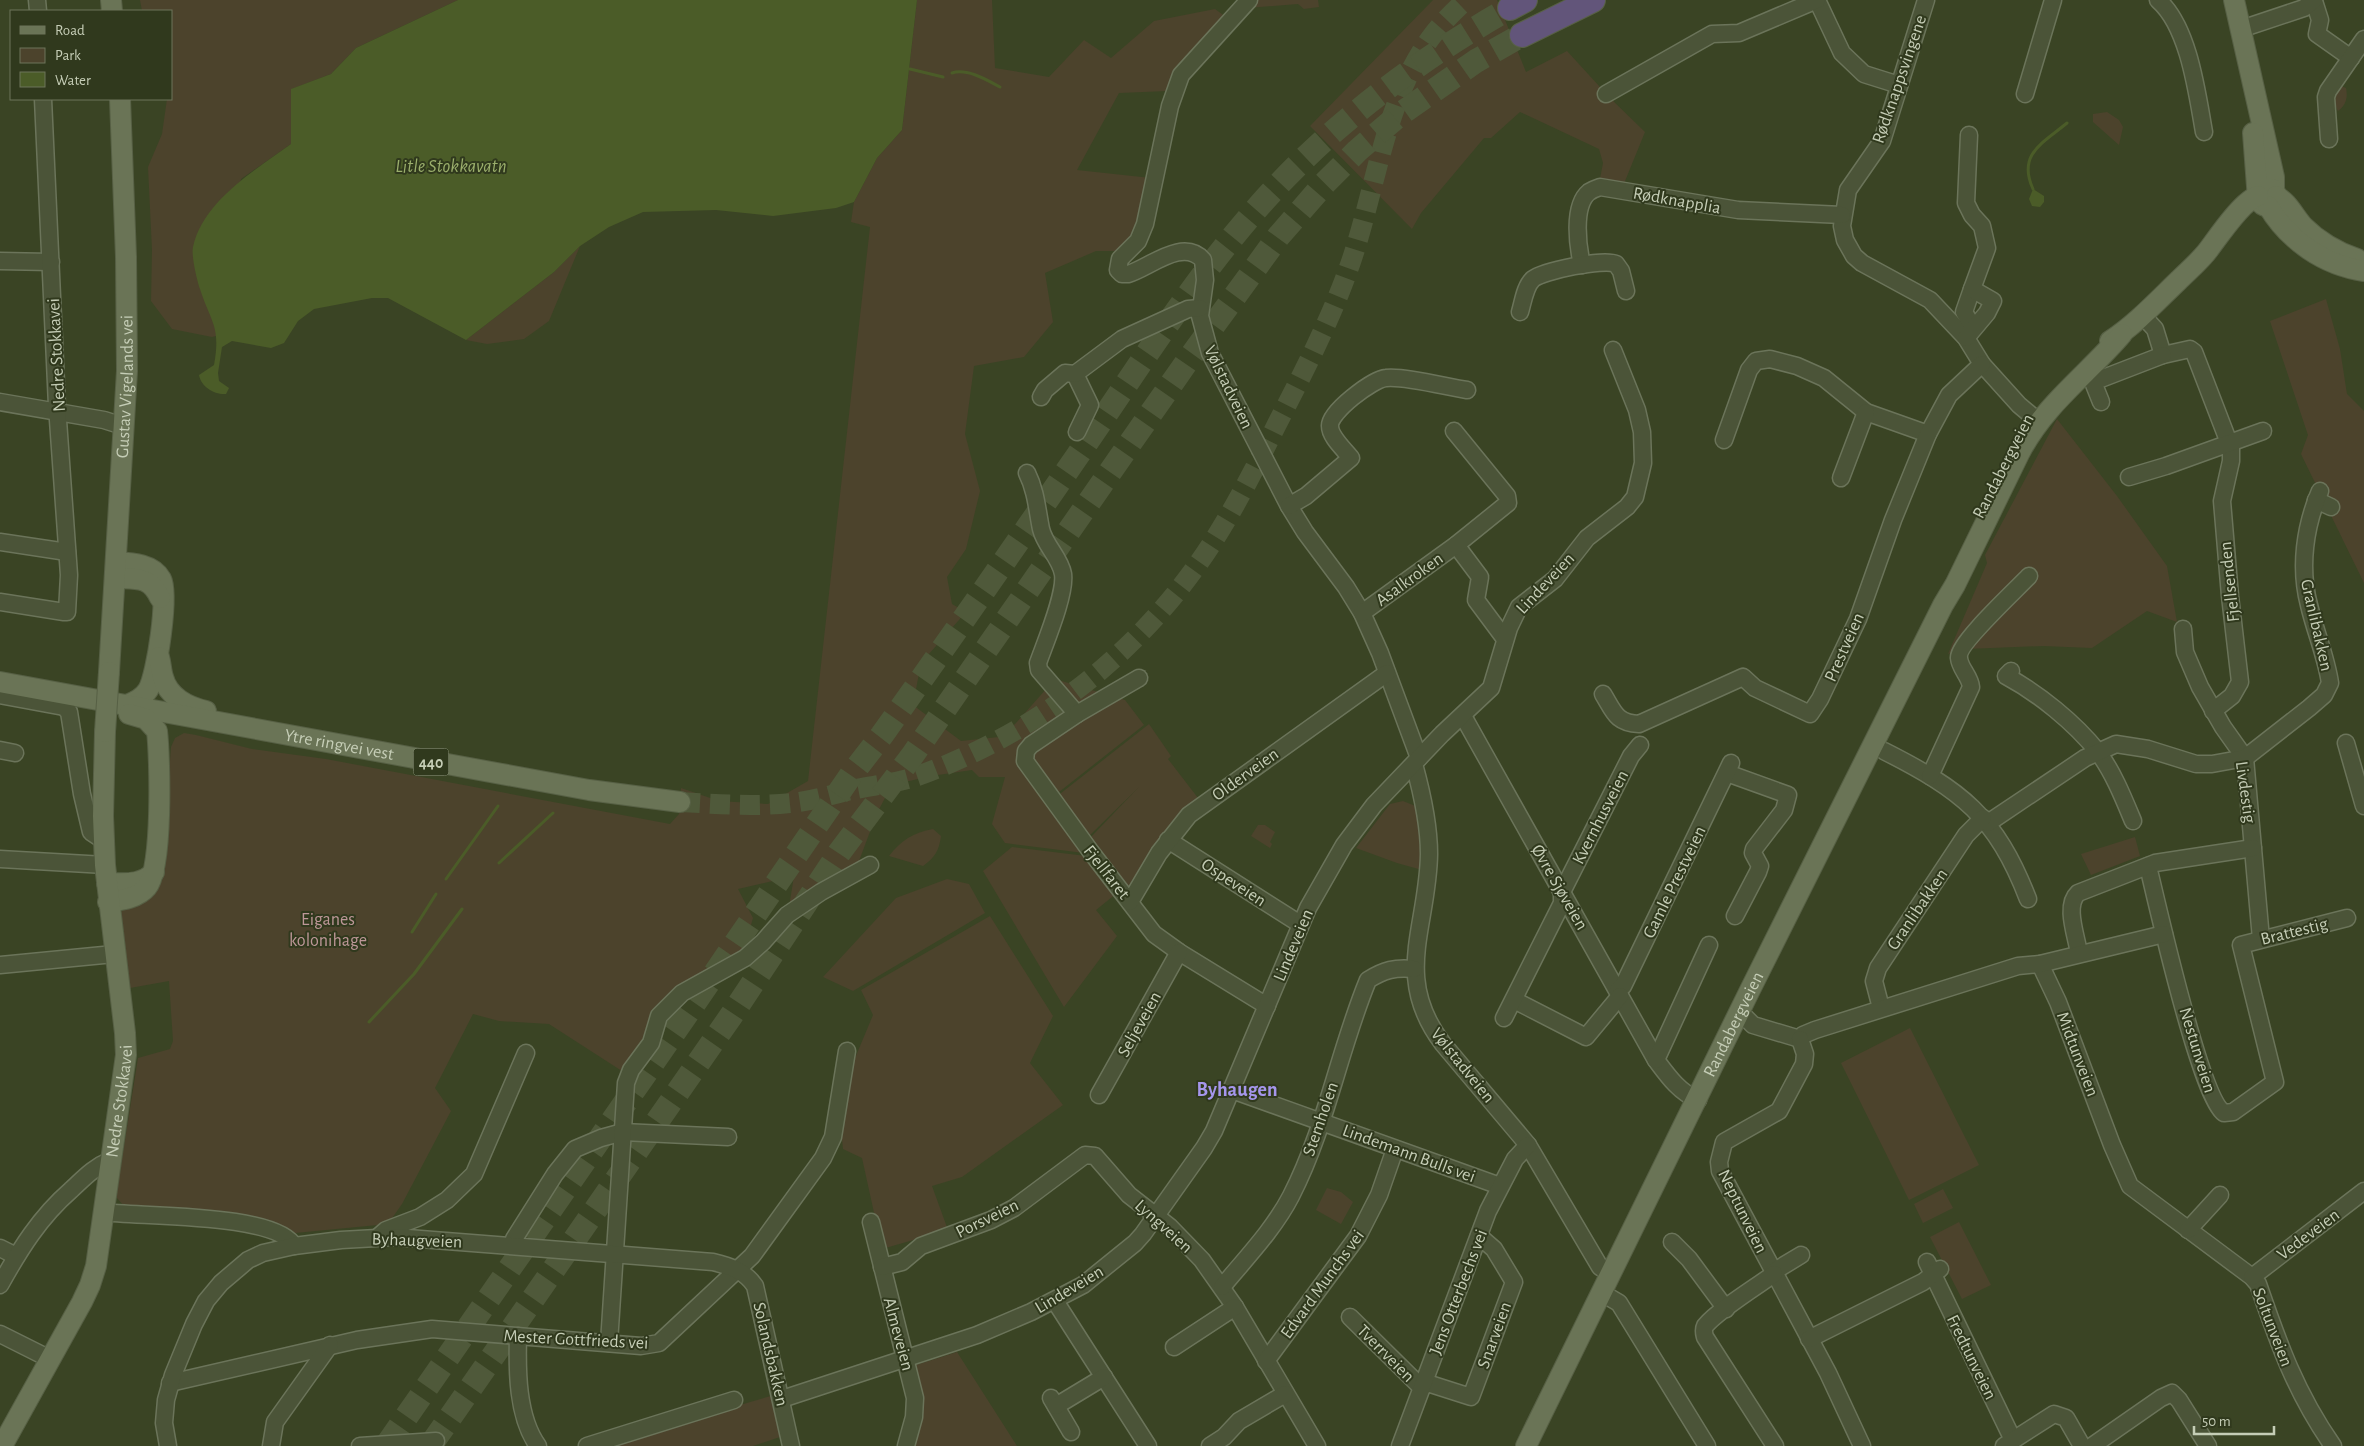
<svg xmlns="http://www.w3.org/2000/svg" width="2364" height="1446" font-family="'Alegreya Sans',sans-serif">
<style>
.green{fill:#4c432c}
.water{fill:#4b5c28}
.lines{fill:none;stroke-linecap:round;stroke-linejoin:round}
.stream{stroke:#4b5c28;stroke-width:3}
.major-tunnel{stroke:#4f593a;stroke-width:20;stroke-dasharray:20 10;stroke-linecap:butt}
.highway-tunnel{stroke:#4f593a;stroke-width:24;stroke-dasharray:24 12;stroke-linecap:butt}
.minor-casing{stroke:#6b745a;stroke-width:19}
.major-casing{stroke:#576045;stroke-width:22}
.highway-casing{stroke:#586146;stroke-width:26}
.minor{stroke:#4b5438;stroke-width:16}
.major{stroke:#6a7456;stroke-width:20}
.highway{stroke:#62557a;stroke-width:24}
.major-bridge-casing{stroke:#576045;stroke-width:22;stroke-linecap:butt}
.major-bridge{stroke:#6a7456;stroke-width:20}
.labels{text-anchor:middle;stroke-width:4;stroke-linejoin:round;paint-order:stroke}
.shield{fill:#30391d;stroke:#98a188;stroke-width:1}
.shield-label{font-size:16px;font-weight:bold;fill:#c5cdb6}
.street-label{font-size:18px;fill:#c5cdb6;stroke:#30391d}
.park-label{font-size:18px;fill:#bd9798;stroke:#30391d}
.water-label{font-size:19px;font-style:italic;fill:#9baf6c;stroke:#30391d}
.quarter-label{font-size:20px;font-weight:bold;fill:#a596eb;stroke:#30391d}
</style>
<rect width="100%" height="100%" fill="#3a4424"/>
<!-- green -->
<g class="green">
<path d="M140,0H458L356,48L331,74L292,89L291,144L241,179L212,317L216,329V336L212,337L172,329L151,301L152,250L148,167L162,134L167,99H171V11H142Z"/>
<path d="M917,0H992L995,68L1049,77L1084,40L1111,58L1154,21L1215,9L1226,17L1167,91L1119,93L1077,170L1151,178L1143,214L1127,246L1116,251H1096L1045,273L1053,322L1024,357L974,366L965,434L980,491L966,549L947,577L952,604L966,612L921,663L913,705L961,741L999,737L1015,724L1055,679L1125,700L1144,725L1054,796L1056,797L1149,724L1171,756L1168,759L1198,798L1130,890L1090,838L1139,787L1086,839L1084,853L1005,843L992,824L1005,777H979L972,770L931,776L892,785L877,813L859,861L789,907L794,876L738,889L753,918L749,932L756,944L648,1029L625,1073L549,1024L499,1021L473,1014L435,1088L451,1111L402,1204L388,1224L295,1233L253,1219L125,1207L116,1197L138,1058L170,1049L173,1041L169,981L130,988L119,915L124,908L131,904L167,802L171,747L175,738L184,733L196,735L252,749L326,759L670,824L679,814L681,788L719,801L768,804L808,781L870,227L851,222L854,202L877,158L902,130Z"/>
<path d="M1251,0H1318L1319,7L1304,9L1298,4L1247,8Z"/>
<path d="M1433,0H1497L1526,72L1567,51L1610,98L1645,132L1623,186L1599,184L1603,163L1599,149L1520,112L1491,138H1484L1421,213L1412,229L1310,126Z"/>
<path d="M2341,86L2346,88C2348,98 2346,105 2338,111C2333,102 2334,93 2341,86Z"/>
<path d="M2107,112L2119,120L2123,127L2119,145L2093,122V114Z"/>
<path d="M580,246L549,321L524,339L487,344L466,340L554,272Z"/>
<path d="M2326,299L2340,349L2347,394L2364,411V583L2301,454L2308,435L2270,321Z"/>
<path d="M2057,419L2117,496L2167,566L2177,622L2147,611L2092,648L2043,646L1966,649L1948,654L1987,563L1985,555Z"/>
<path d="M1403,801L1418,807L1422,870L1397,863L1356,848L1390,804Z"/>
<path d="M1258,825H1265L1275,832L1270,842L1272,844L1270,848L1251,836Z"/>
<path d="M933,829L941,836C939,851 935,857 923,866L889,856C900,841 914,832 933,829Z"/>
<path d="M2135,837L2140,856L2091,875L2081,854Z"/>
<path d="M1012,847L1086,856L1117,893L1096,910L1117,936L1064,1007L983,871Z"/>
<path d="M947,879L969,884L985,913L853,991L823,977L896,898Z"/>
<path d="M990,916L1053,1016L1030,1063L1063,1105L962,1177L932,1186L948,1230L882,1249L862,1158L843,1149L838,1099L873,1015L861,990Z"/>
<path d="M1910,1028L1979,1165L1909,1200L1841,1063Z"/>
<path d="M1327,1188L1341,1192L1353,1202L1341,1224L1316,1210Z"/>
<path d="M1943,1189L1953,1208L1923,1223L1914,1204Z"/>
<path d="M1959,1222L1991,1285L1962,1299L1930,1237Z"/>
<path d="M957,1352L1017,1446H911L919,1432L916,1365Z"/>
<path d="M774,1395L780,1437L753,1446H600Z"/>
</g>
<!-- water -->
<g class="water">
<path d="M458,0H917L902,130L877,158L854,202L836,208L773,216L716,210L643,212L609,227L580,246L554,272L466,340L388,298H372L314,309L298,321L284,343L271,348L232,341L222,347L218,373L219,381L229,388L226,394C215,395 201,387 199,375L214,365C221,326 211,323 200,289C197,281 191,255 193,247C203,201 255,170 291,144V89L331,74L356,48Z"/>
<path d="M2033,189L2044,196V202L2040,207L2032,206L2029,199Z"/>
</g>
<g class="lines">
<!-- stream -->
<g class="stream">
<path d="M910,69L943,77"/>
<path d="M952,73C967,68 987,80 1000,87"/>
<path d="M2033,189C2017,154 2043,143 2067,123"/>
<path d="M499,863L553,813"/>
<path d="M446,879L498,806"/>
<path d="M412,932L436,894"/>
<path d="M369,1022L414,974L462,909"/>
</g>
<!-- major-tunnel -->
<path class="major-tunnel" d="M680,802C717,804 753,807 791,803C811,801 831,795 851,790C874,785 901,783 923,774C1034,733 1130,660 1198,564C1229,520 1253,472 1277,424C1302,375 1328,325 1347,273C1375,198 1383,101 1432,36C1442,23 1454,11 1466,0"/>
<!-- highway-tunnel -->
<g class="highway-tunnel">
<path d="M386,1446L700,995L851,775L882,735C948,642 1013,549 1078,455C1134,374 1188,288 1252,214C1325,129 1414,62 1510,8"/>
<path d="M430,1446L731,1016L839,853L912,756L1186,363L1278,237L1324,184L1357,151L1399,115L1476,61L1522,35"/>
</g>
<!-- minor casing -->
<g class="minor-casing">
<g id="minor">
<path d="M37,0L38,11"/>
<path d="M1249,0L1181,75L1170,106L1145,224L1138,241L1120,259L1118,270L1122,274H1128C1149,268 1183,237 1203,260L1205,280L1200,316L1210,353L1289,506L1305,532L1346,587L1362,613L1380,653L1419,758"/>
<path d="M1817,0L1842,53L1864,74L1899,85"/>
<path d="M1926,0L1882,141L1848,190L1842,226L1845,240L1854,256L1862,263L1930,300L1966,338L1982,364L2019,405L2038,421"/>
<path d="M2158,0C2189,27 2197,93 2204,132"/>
<path d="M2314,1L2320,20L2317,34L2351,58"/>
<path d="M2241,29L2304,8L2314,0"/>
<path d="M1606,94L1712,34L1739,33L1817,0"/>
<path d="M2025,94L2053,0"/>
<path d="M2329,139L2326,97L2328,91L2364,39"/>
<path d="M0,261L51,262"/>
<path d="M1582,265C1578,247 1572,206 1589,192C1592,190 1597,188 1600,187L1738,210L1842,215"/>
<path d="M1972,289L1964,312L1973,327"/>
<path d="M1520,312C1523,302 1525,286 1533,279C1543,271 1604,258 1616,264L1621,271L1626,291"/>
<path d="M2142,315L2155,329L2163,355L2190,349L2194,352L2231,448V461L2222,501L2230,596L2240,682L2232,696L2213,711"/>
<path d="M1966,338L1987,313L1993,301L1972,289L1987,248L1982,226L1972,215L1966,203L1969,135"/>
<path d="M1075,374L1090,405L1077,432"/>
<path d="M1041,397L1045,390L1065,373L1075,374L1122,339L1188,309L1200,308"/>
<path d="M0,402L104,420L123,426"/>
<path d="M2101,402L2093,382L2163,355"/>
<path d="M1724,440L1749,370L1756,361L1770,359L1797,366L1824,378L1866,412L1928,434"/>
<path d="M1027,473C1036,491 1037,509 1041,529C1045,546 1060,557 1063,574C1066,594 1045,643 1038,663L1039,670L1077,714L1031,745L1026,751L1025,761L1091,852L1154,934L1179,952L1267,1006"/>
<path d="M2129,477L2166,466L2263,431"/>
<path d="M1841,478L1866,412"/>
<path d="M2316,500L2331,507"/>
<path d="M1289,506L1306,496L1351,458C1344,449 1330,437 1330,426C1329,412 1373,379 1386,378C1405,376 1447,387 1467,390"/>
<path d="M0,542L67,552"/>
<path d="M1456,545L1480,577L1476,600L1505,639"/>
<path d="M0,602L64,612H67L69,575L57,406L43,99"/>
<path d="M1362,613L1456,545L1508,503L1507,496L1454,431"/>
<path d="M2183,629L2185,652L2200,687L2223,727L2245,758L2261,939"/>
<path d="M2011,671L2006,676C2038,693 2075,723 2098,752C2113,772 2123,797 2133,821"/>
<path d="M1603,694C1614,712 1616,723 1639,724L1743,677L1755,688L1810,714L1820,699L1858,619L1893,520L1928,434L1949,395L1982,364"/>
<path d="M0,695L64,707L69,712L82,794L91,832L103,840"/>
<path d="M1077,714L1139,678"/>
<path d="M1463,716L1656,1060C1668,1076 1679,1092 1698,1100"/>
<path d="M2346,743L2364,806"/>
<path d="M0,750L15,753"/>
<path d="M1884,751C1961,790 1996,816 2028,899"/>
<path d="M1414,764C1422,793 1429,823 1429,854C1428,927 1392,977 1443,1044L1528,1145L1600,1267L1611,1274"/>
<path d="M1727,773L1788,795L1784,810L1754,849L1753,853L1760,866L1758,872L1735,916"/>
<path d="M1930,776L1971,687C1970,676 1960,669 1959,658C1957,644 2016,590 2029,576"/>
<path d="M1988,823L2085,758L2116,744L2148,749L2196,764H2212L2245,758L2309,708L2324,695L2330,683C2326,656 2315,631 2309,605C2299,567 2305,526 2320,491"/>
<path d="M1168,840L1300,924"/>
<path d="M0,859L105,865"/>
<path d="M2148,866C2157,904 2201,1098 2224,1113L2233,1112L2275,1082L2241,945L2347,918"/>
<path d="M1130,902L1159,853L1189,815L1387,673"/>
<path d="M2079,954C2077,937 2064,906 2078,893L2155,863L2253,848"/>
<path d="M2040,964L2058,1002L2112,1145L2130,1186L2252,1277L2258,1284C2279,1345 2296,1393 2333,1446"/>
<path d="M0,965L114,954"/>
<path d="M1618,990L1623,986L1731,763"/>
<path d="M1514,1000L1586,1037L1620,996"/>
<path d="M1881,1008L1874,981L1878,968L1966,835L1983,818"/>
<path d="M1740,1012L1753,1025L1800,1039L1803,1035L1815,1030L2018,966L2040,964L2164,934"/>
<path d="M1504,1018L1562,903V892L1631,756L1640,745"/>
<path d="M1800,1039L1805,1054L1804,1064L1779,1111L1724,1142L1719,1162L1720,1171L1828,1373L1862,1446"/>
<path d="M1656,1060L1709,945"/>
<path d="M1232,1090L1500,1186"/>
<path d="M1099,1095L1179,952"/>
<path d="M103,1212C141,1217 277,1213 294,1246"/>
<path d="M871,1222L915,1398L914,1417L906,1446"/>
<path d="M2188,1230L2220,1195"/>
<path d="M378,1237L386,1230L420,1217L447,1200L474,1174L526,1053"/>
<path d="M1672,1242L1689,1259L1726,1309"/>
<path d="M513,1245L514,1239L555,1174L575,1149L601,1138L623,1132L728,1137"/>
<path d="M0,1248L16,1256"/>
<path d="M1927,1262L2013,1440"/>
<path d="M882,1267L902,1262L921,1246L991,1220L1014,1208L1085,1155L1095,1156L1129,1195L1170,1227L1202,1260L1235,1307L1317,1446"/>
<path d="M1773,1272L1801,1255"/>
<path d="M1774,1274C1757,1286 1717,1311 1705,1326C1703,1330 1704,1333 1705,1337L1775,1446"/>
<path d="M2252,1277L2364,1191"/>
<path d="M0,1285C20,1249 40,1217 71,1190C84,1178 94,1167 111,1160"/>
<path d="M1222,1287C1246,1258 1274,1229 1291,1196C1326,1128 1339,1050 1368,980C1384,970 1395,967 1414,969"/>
<path d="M1602,1293L1619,1303L1707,1446"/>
<path d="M1055,1301L1148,1446"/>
<path d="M1350,1317L1422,1388"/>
<path d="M0,1334L44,1356"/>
<path d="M518,1336C517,1370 517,1417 538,1446"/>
<path d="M1809,1339L1923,1282L1940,1269"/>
<path d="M609,1343L626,1083L631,1070L651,1043L659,1016L682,993L745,958L763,942L787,915L821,892L870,865"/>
<path d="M1174,1347L1235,1307"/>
<path d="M1266,1361L1358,1236L1379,1195L1395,1149"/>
<path d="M1424,1382L1471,1397L1514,1282L1494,1249L1479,1236"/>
<path d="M170,1383L357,1340L432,1329L641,1346L659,1343L752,1256L823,1158L833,1137L847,1051"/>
<path d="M1051,1398L1071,1432"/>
<path d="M782,1399L977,1335L1031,1312L1083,1285L1135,1243L1143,1234L1204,1148L1214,1131L1308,908L1344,845L1374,805L1442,734L1491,688L1509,628L1519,607L1555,579L1587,538L1627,507L1635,497L1643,463L1642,432L1637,410L1613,350"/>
<path d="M1056,1406L1104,1377"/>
<path d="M168,1446L164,1423L166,1400L173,1375L194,1324L206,1301L221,1283L248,1260L263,1253L294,1246L341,1240L395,1237L713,1262C730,1266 745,1271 755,1286L791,1446"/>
<path d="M271,1446L275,1422L330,1345"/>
<path d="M360,1446L436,1441"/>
<path d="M587,1446L734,1400"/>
<path d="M1210,1446L1224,1437L1239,1421L1285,1394"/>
<path d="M1400,1446L1488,1211L1515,1159L1528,1145"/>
<path d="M2004,1446L2054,1414L2066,1418L2082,1446"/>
<path d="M2092,1446L2161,1398L2172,1393L2179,1400L2208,1446"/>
</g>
</g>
<!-- major casing -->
<g class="major-casing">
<g id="major">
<path d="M111,0L112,11"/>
<path d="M2234,0L2274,177V191"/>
<path d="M2253,133L2258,200C2263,207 2268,208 2274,203L2276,194L2272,189H2264"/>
<path d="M2276,196C2288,202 2294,216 2303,226C2318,241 2337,252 2357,259"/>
<path d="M2268,206C2289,241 2324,265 2364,271"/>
<path d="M2110,341C2136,324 2157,301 2179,280C2189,270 2201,260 2209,249C2218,237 2243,200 2258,196"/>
<path d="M116,562C132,563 153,564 161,579C169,594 157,675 148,690C143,698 135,702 127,705"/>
<path d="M116,578C137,579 150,576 160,598"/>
<path d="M159,657C161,664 161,671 163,677C168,697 188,707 206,711"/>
<path id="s1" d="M109,672L127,371L126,257L120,99"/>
<path id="s2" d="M0,682L589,790L680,802"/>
<path d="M107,883C124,883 141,886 154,872"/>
<path d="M108,902C122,900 138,898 147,887C163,869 160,757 157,731L146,719L129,714"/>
<path id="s3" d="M2,1446L82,1302L90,1285L96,1266L126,1055L125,1033L105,865L103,816L105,732"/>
<path id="s4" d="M1526,1446L1750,990L1943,605L1955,585L2020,452C2046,403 2087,375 2122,334"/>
</g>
</g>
<!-- highway casing -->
<g class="highway-casing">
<g id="highway">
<path d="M1510,8L1525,0"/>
<path d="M1522,35L1593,0"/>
</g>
</g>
<!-- minor -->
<use href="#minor" class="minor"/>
<!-- major -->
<use href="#major" class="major"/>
<!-- highway -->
<use href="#highway" class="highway"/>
<!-- major-bridge casing -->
<g class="major-bridge-casing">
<path id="major-bridge" d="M105,732L109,672"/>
</g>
<!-- major-bridge -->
<use href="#major-bridge" class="major-bridge"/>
</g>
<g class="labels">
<!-- shield labels -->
<rect class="shield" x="413.5" y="748.5" width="35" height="27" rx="4"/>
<g class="shield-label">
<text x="431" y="768">440</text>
</g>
<!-- street labels -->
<g class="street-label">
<text transform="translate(1899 79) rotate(-71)" y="6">Rødknappsvingene</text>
<text transform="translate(1677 200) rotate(10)" y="6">Rødknapplia</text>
<text transform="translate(56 355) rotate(-93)" y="6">Nedre Stokkavei</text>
<text dy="6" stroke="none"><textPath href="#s1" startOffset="286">Gustav Vigelands vei</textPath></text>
<text transform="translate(1229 387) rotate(64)" y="6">Vølstadveien</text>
<text transform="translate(2003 466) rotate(-63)" y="6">Randabergveien</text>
<text transform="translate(1409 579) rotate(-36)" y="6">Asalkroken</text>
<text transform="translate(2229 582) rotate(-96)" y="6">Fjellsenden</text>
<text transform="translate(1545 583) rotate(-47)" y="6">Lindeveien</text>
<text transform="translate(2317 625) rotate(77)" y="6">Granlibakken</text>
<text transform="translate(1844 647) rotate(-66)" y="6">Prestveien</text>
<text dy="6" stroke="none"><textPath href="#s2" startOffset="345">Ytre ringvei vest</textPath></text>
<text transform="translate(1245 774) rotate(-36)" y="6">Olderveien</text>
<text transform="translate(2246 792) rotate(82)" y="6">Livdestig</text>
<text transform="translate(1600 817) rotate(-63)" y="6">Kvernhusveien</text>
<text transform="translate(1107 872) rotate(52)" y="6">Fjellfaret</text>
<text transform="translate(1234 882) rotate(33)" y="6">Ospeveien</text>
<text transform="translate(1674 882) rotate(-64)" y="6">Gamle Prestveien</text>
<text transform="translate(1560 887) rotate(60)" y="6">Øvre Sjøveien</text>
<text transform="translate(1917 909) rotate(-56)" y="6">Granlibakken</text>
<text transform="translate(2294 931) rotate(-14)" y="6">Brattestig</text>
<text transform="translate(1293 945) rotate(-67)" y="6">Lindeveien</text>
<text transform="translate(1139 1024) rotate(-61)" y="6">Seljeveien</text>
<text dy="6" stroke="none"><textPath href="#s4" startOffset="470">Randabergveien</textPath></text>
<text transform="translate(2198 1050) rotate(73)" y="6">Nestunveien</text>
<text transform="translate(2078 1054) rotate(69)" y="6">Midtunveien</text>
<text transform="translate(1463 1065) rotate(51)" y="6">Vølstadveien</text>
<text dy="6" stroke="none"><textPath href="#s3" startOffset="370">Nedre Stokkavei</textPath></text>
<text transform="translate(1320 1119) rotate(-71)" y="6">Stemholen</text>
<text transform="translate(1409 1153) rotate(20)" y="6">Lindemann Bulls vei</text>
<text transform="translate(1743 1211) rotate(64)" y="6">Neptunveien</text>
<text transform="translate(987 1218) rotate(-26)" y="6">Porsveien</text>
<text transform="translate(1164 1226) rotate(42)" y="6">Lyngveien</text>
<text transform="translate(2308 1234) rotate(-37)" y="6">Vedeveien</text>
<text transform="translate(417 1240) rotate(2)" y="6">Byhaugveien</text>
<text transform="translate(1322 1284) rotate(-54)" y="6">Edvard Munchs vei</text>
<text transform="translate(1069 1289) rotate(-31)" y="6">Lindeveien</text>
<text transform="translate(1458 1292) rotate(-69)" y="6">Jens Otterbechs vei</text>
<text transform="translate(2273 1327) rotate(69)" y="6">Soltunveien</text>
<text transform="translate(899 1334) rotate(75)" y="6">Almeveien</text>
<text transform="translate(1494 1335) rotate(-70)" y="6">Snarveien</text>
<text transform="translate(576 1339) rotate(3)" y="6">Mester Gottfrieds vei</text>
<text transform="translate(1386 1353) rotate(45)" y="6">Tverrveien</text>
<text transform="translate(771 1354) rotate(77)" y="6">Solandsbakken</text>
<text transform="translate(1972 1357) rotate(64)" y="6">Fredtunveien</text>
</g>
<!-- park labels -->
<g class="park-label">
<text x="328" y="925">Eiganes<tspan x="328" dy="21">kolonihage</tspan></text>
</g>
<!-- water labels -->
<g class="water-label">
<text x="451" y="172">Litle Stokkavatn</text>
</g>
<!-- quarter labels -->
<g class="quarter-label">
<text x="1237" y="1096">Byhaugen</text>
</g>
</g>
<!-- legend -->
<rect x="10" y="10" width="162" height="90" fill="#30391d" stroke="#6c745a"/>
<rect x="20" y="26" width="25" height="8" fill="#6a7456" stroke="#6c745a"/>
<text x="55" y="35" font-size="15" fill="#c5cdb6">Road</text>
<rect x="20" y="48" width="25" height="15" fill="#4c432c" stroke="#6c745a"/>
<text x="55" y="60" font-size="15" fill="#c5cdb6">Park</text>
<rect x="20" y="72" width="25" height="15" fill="#4b5c28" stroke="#6c745a"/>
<text x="55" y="85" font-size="15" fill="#c5cdb6">Water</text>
<!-- scale -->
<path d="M2194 1426v8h80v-8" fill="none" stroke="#c5cdb6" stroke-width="2.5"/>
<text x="2202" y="1426" font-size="15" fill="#c5cdb6" stroke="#30391d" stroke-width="4" paint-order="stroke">50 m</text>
</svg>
